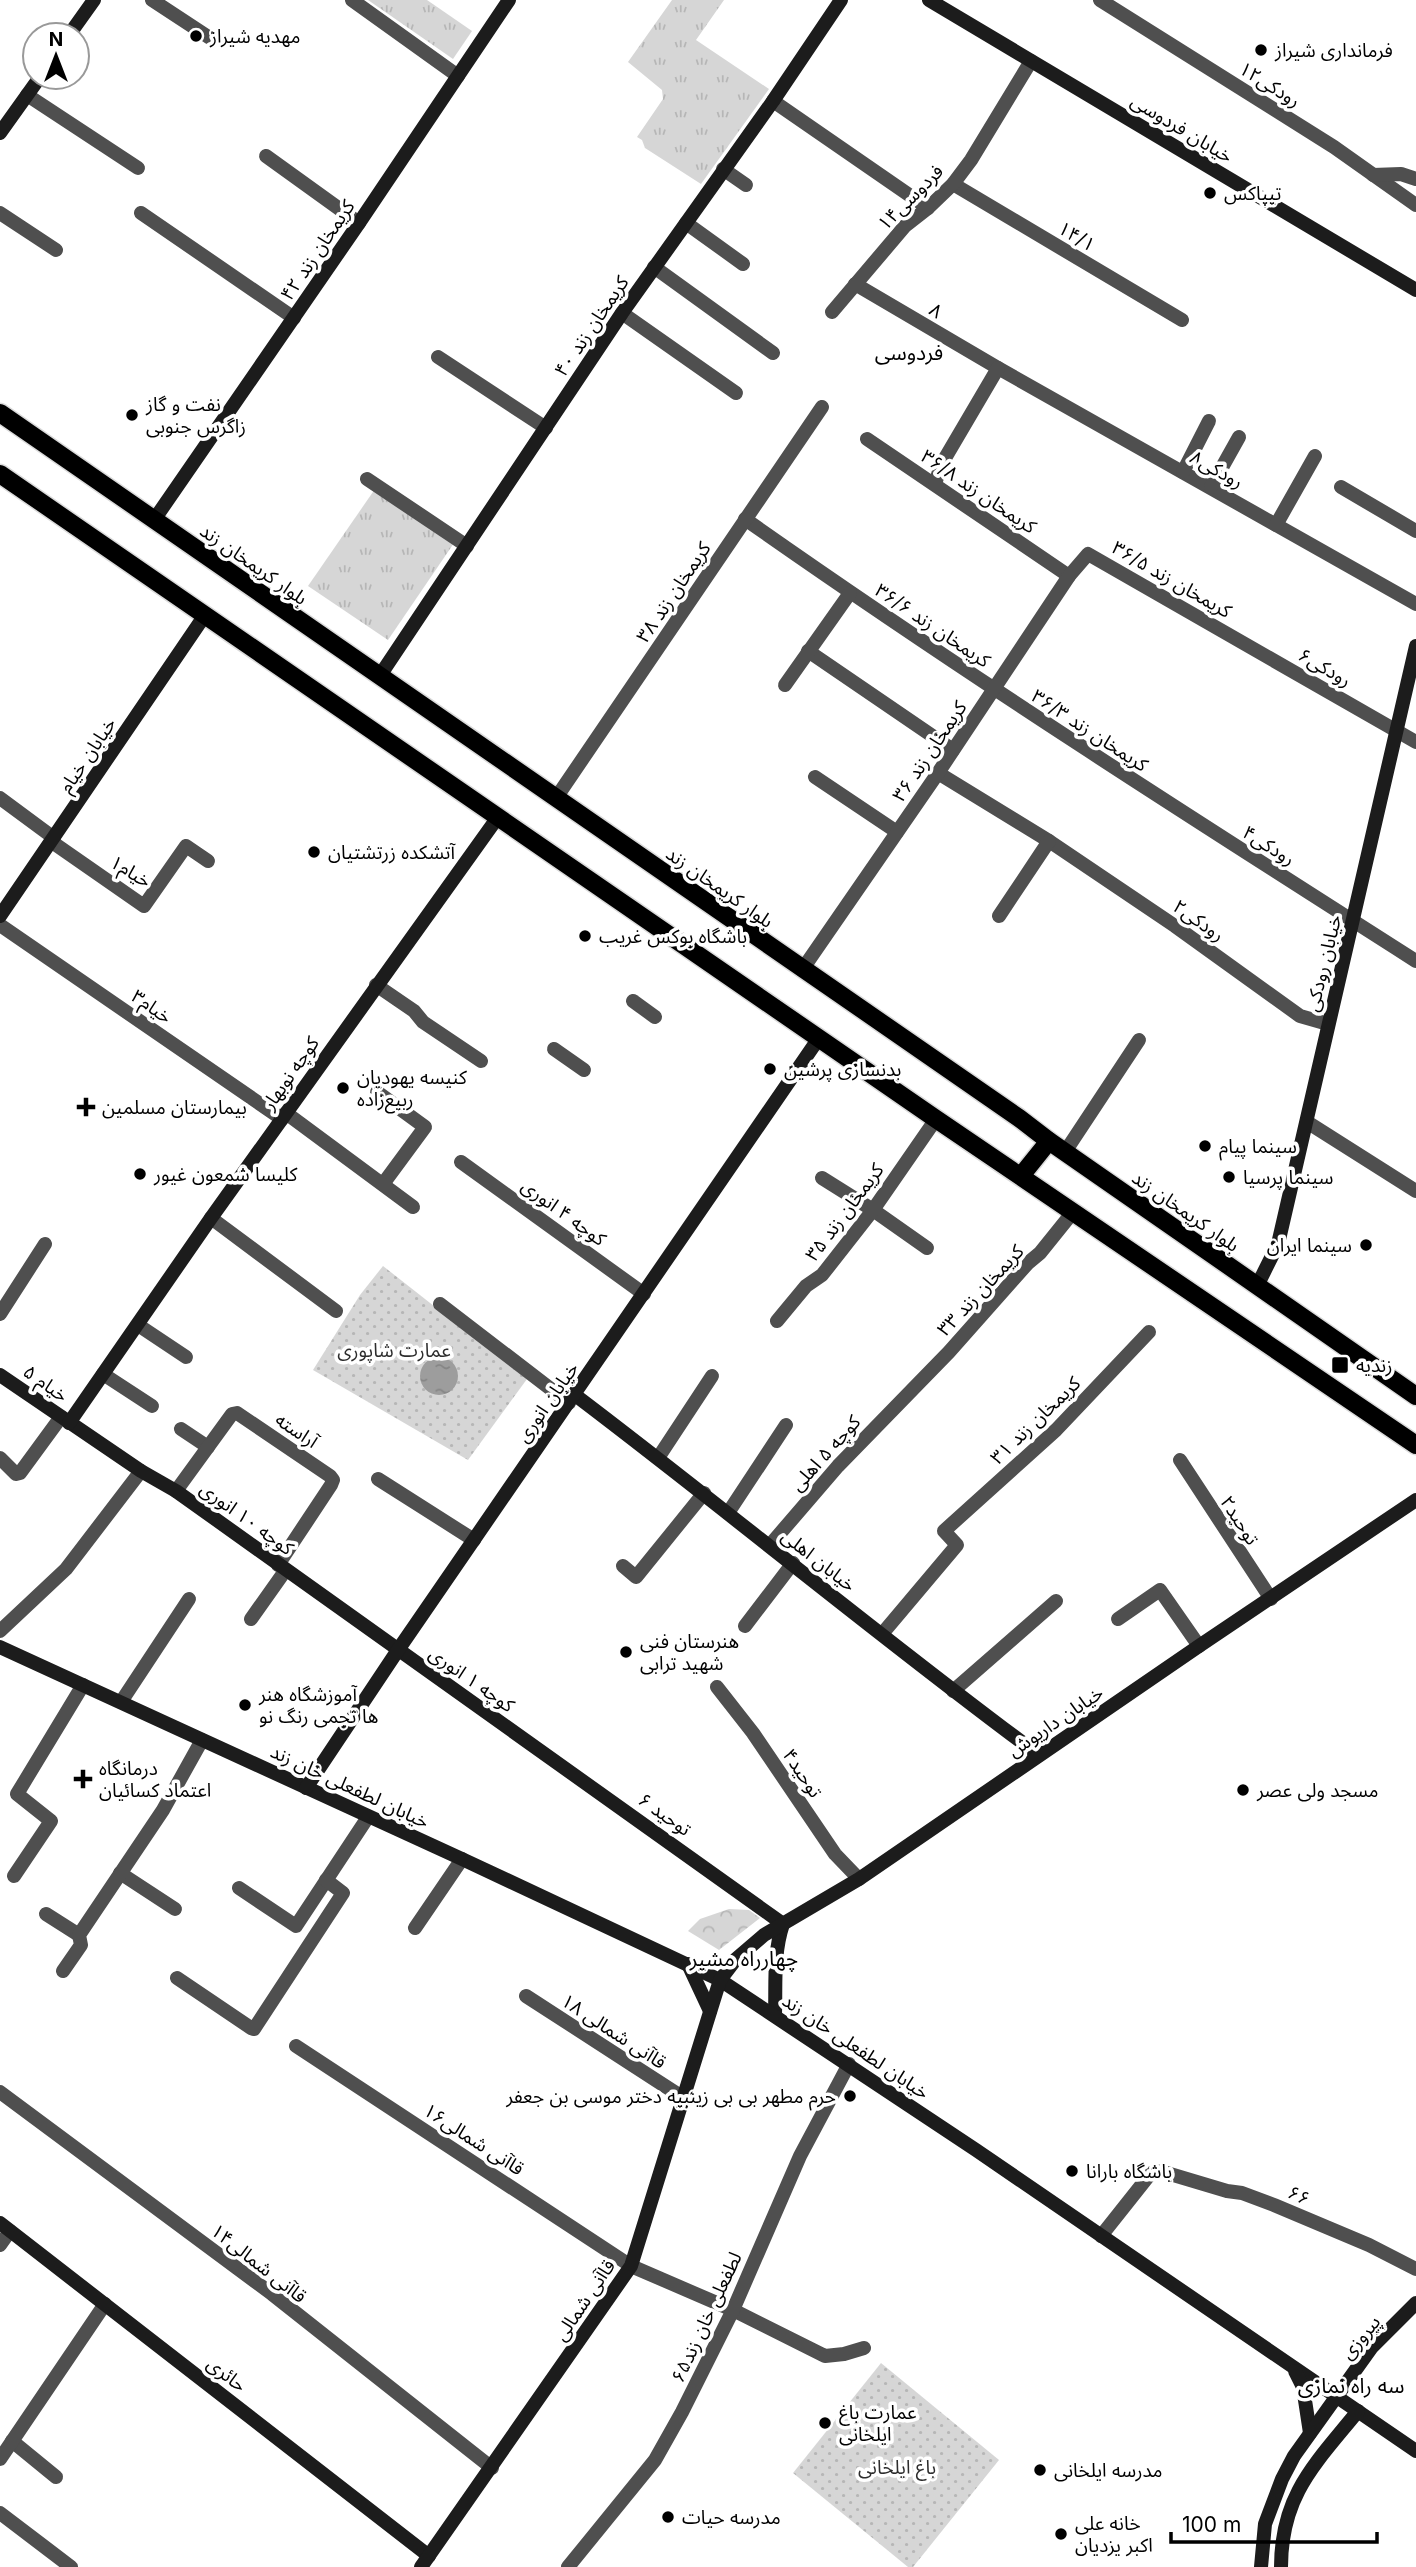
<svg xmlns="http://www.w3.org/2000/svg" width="1416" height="2567" font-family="Inter,'Noto Sans Arabic',sans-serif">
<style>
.grass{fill:url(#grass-tufts)}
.park{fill:url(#park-crowns)}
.garden{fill:url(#garden-dots)}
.water{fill:url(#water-ripples)}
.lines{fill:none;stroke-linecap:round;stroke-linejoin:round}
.primary-casing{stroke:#dbdbdb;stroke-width:21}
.street{stroke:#4f4f4f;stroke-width:14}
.secondary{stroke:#1c1c1c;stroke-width:14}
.primary{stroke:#000;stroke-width:18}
.poi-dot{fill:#000;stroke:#fff;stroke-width:2.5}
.labels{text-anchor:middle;stroke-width:7;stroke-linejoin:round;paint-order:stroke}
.poi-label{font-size:19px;fill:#000;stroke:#fff;text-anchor:start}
.street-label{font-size:19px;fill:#000;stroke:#fff}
.park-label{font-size:19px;fill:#2d2d2d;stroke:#fff}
.neighbourhood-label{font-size:21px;fill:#000;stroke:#fff}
</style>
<defs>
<pattern id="grass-tufts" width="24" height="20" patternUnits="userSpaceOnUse" patternTransform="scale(1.75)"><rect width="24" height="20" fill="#d6d6d6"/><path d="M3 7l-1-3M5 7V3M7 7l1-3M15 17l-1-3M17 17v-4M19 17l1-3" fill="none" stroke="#b6b6b6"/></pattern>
<pattern id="park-crowns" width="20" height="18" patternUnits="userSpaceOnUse" patternTransform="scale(1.75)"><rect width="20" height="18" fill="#d6d6d6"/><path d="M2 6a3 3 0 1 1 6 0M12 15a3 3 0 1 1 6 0" fill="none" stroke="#b6b6b6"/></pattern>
<pattern id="garden-dots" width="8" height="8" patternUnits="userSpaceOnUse" patternTransform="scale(1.75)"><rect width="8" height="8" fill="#d6d6d6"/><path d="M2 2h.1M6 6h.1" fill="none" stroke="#b6b6b6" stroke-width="1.8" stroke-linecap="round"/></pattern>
<pattern id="water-ripples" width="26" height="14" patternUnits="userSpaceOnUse" patternTransform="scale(1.75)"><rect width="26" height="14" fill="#9d9d9d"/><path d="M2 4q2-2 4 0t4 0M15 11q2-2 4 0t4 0" fill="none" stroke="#858585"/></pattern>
</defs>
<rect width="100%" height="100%" fill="#fff"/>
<!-- grass -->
<g class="grass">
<path d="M368,0H427L472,31L453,59Z"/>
<path d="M672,0H724L696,40L769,89L701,184L645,148L642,140L637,137L663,99L662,90L628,62Z"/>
<path d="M375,489L454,543L388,640L308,586Z"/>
</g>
<!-- park -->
<path class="park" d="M729,1909L749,1910L760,1918L719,1950L688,1931L700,1919Z"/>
<!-- garden -->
<g class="garden">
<path d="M383,1266L527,1379L468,1460L313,1370L360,1295Z"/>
<path d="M881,2363L999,2460L913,2567H908L793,2473Z"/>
</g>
<!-- water -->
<circle class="water" cx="439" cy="1376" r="19"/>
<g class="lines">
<!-- primary casing -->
<g class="primary-casing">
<g id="primary">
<path d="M0,413L1019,1118L1049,1141L1416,1396"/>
<path d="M0,474L936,1119L1416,1445"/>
<path d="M1021,1176L1049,1141"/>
</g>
</g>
<!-- street -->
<g class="street">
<path d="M152,0L213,40"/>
<path d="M352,0L458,76"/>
<path d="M1100,0L1334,147L1416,205"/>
<path d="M27,95L138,168"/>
<path d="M773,101L928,208"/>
<path d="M266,156L359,223"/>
<path d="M723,169L746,185"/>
<path d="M1373,175L1401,174L1416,179"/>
<path d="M953,184L1182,320"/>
<path d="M0,213L56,250"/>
<path d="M141,213L294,318"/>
<path d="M686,223L743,264"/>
<path d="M654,267L773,353"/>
<path d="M855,284L998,368L1416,604"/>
<path d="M832,312L905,226L928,208L953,184L971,160L1031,61"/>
<path d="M622,313L736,393"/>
<path d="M438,357L546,428"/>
<path d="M867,439L1069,576"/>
<path d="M1183,472L1209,421"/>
<path d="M367,479L467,546"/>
<path d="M935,484L941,465L998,368"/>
<path d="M1211,487L1239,437"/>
<path d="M1341,487L1416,531"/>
<path d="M745,519C964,673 1190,817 1416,961"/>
<path d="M1276,525L1315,456"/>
<path d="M808,651L953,750"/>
<path d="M785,685L850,593"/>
<path d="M938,773L1049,841L1175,926L1300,1016L1328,1024"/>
<path d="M815,777L897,832"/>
<path d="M0,798L54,838"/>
<path d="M556,798L822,407"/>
<path d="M52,842L144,906L186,846L208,861"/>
<path d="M999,916L1049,841"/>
<path d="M0,925L282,1119"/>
<path d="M802,970L938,773L1069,576L1088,554L1416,742"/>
<path d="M376,985L414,1011L423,1022L481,1061"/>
<path d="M633,1001L655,1017"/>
<path d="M554,1049L584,1070"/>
<path d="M377,1092L425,1127L383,1184"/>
<path d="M286,1113L413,1207"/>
<path d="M1307,1122L1416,1191"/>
<path d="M1065,1152L1139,1040"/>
<path d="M461,1162L644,1294"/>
<path d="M822,1178L873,1210L927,1248"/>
<path d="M211,1218L336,1311"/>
<path d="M440,1304L569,1403"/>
<path d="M0,1314L45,1244"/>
<path d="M777,1321L806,1286L822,1275L873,1210L936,1119"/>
<path d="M138,1325L186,1357"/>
<path d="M103,1374L152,1406"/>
<path d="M181,1429L208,1447"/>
<path d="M0,1458L16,1474L20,1473L61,1417"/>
<path d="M658,1458L712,1376"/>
<path d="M1180,1460L1271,1599"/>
<path d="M378,1479L474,1540"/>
<path d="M176,1491L232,1414L237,1413L330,1476L333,1480L331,1485L278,1565"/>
<path d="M728,1513L786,1425"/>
<path d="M770,1545L838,1466L949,1352L1028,1263L1040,1253L1073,1212"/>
<path d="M623,1566L636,1577L704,1493"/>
<path d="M251,1619L285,1571"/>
<path d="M1118,1619L1160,1590L1199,1646"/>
<path d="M745,1626L793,1563"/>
<path d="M0,1631L66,1569L141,1471"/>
<path d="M882,1634L957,1545L944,1531L1056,1430L1149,1332"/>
<path d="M717,1687L753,1733L835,1854L859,1879"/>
<path d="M953,1691L1056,1601"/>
<path d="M121,1702L189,1599"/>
<path d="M120,1873L175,1909"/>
<path d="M14,1876L51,1821L17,1794L83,1685"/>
<path d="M239,1888L296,1926L368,1817"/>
<path d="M46,1914L79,1935"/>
<path d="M415,1928L462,1859"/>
<path d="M63,1971L81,1945L79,1935L163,1810L202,1740"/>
<path d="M177,1978L251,2028L254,2029L343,1893L326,1880"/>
<path d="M526,1996L682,2097"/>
<path d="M296,2046L631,2266L733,2310L825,2356L844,2354L864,2348"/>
<path d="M0,2092L272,2294L492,2468"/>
<path d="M1101,2236L1151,2173L1160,2171L1227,2191L1242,2193L1274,2205L1369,2245L1416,2269"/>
<path d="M0,2245L10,2231"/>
<path d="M12,2441L56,2477"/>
<path d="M0,2459L105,2304"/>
<path d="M0,2513L71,2567"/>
<path d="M568,2567L655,2460L682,2412L733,2310L800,2156L849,2064"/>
</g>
<!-- secondary -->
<g class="secondary">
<path d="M929,0L1416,290"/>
<path d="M69,35L94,0"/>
<path d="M0,133L40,77"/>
<path d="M154,520L359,223L509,0"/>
<path d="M379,677L622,313L773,101L841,0"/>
<path d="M0,916L205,615"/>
<path d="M1257,1286L1278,1244L1416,646"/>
<path d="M0,1375L141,1471L176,1491L783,1924C773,1954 776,1983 775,2014"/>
<path d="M575,1395C731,1513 882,1639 1039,1755"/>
<path d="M69,1423L211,1218L498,817"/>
<path d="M0,1647L462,1859L720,1980L976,2150L1416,2451"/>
<path d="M306,1788L398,1650L819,1038"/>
<path d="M688,1964L710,2011"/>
<path d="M0,2223L429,2556"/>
<path d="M1295,2371L1303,2387L1310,2433"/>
<path d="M421,2567L631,2266L720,1980L736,1959L764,1935L859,1879L1199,1646L1416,1500"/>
<path d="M1261,2567L1265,2524L1282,2479L1294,2456L1372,2347L1416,2303"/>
<path d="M1281,2567C1281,2495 1315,2464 1358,2411"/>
</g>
<!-- primary -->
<use href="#primary" class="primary"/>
</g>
<!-- markers -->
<g class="poi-dot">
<circle cx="196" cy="36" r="7"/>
<circle cx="1261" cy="50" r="7"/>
<circle cx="1210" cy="193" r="7"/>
<circle cx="132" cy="415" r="7"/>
<circle cx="314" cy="852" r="7"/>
<circle cx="585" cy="936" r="7"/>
<circle cx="770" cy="1069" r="7"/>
<circle cx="343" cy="1088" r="7"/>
<path d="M82.5 1096.5h7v7h7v7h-7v7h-7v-7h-7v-7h7z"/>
<circle cx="1205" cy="1146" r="7"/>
<circle cx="140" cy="1174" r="7"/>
<circle cx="1229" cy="1177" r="7"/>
<circle cx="1366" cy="1245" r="7"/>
<rect x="1331" y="1356" width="18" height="18" rx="3.5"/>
<circle cx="626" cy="1652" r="7"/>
<circle cx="245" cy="1705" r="7"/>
<path d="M79.5 1768.5h7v7h7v7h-7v7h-7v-7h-7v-7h7z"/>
<circle cx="1243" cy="1790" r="7"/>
<circle cx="850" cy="2096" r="7"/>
<circle cx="1072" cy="2171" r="7"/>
<circle cx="825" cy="2423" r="7"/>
<circle cx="1040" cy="2470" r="7"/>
<circle cx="668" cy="2517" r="7"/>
<circle cx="1061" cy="2534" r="7"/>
</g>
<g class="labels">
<!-- poi labels -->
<g class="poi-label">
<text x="210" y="43">مهدیه شیراز</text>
<text x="1275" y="57">فرمانداری شیراز</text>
<text x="1224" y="200">تیپاکس</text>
<text x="146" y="411">نفت و گاز<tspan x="146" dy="22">زاگرس جنوبی</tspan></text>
<text x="328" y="859">آتشکده زرتشتیان</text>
<text x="599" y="943">باشگاه بوکس غریب</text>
<text x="784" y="1076">بدنسازی پرشین</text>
<text x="357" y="1084">کنیسه یهودیان<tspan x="357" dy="22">ربیع‌زاده</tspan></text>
<text x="102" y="1114">بیمارستان مسلمین</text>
<text x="1219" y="1153">سینما پیام</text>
<text x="154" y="1181">کلیسا شمعون غیور</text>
<text x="1243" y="1184">سینما پرسیا</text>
<text x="1352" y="1252" text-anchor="end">سینما ایران</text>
<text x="1356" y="1372">زندیه</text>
<text x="640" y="1648">هنرستان فنی<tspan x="640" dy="22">شهید ترابی</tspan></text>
<text x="259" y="1701">آموزشگاه هنر<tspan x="259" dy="22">ها تجمی رنگ نو</tspan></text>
<text x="99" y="1775">درمانگاه<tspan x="99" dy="22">اعتماد کسائیان</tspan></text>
<text x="1257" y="1797">مسجد ولی عصر</text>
<text x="836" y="2103" text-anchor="end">حرم مطهر بی بی زینبیه دختر موسی بن جعفر</text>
<text x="1086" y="2178">باشگاه بارانا</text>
<text x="839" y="2419">عمارت باغ<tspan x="839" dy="22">ایلخانی</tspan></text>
<text x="1054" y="2477">مدرسه ایلخانی</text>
<text x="682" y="2524">مدرسه حیات</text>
<text x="1075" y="2530">خانه علی<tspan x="1075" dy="22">اکبر یزدیان</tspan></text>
</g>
<!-- street labels -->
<g class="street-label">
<text transform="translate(1270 84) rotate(32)" y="7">رودکی۱۲</text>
<text transform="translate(1182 128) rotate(31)" y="7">خیابان فردوسی</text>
<text transform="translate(910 197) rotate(-45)" y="7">فردوسی۱۴</text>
<text transform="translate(1077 236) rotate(31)" y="7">۱۴/۱</text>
<text transform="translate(317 250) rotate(-56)" y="7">کریمخان زند ۴۲</text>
<text transform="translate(936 310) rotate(31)" y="7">۸</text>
<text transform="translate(591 326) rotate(-56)" y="7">کریمخان زند ۴۰</text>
<text transform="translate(1217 469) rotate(29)" y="7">رودکی۸</text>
<text transform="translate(979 491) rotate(34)" y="7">کریمخان زند ۳۶/۸</text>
<text transform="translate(254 564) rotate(35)" y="7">بلوار کریمخان زند</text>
<text transform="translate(1172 579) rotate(30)" y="7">کریمخان زند ۳۶/۵</text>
<text transform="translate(673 592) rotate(-56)" y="7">کریمخان زند ۳۸</text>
<text transform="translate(933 625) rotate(34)" y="7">کریمخان زند ۳۶/۶</text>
<text transform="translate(1325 667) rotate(30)" y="7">رودکی۶</text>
<text transform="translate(1090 730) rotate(33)" y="7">کریمخان زند ۳۶/۳</text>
<text transform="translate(929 751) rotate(-56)" y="7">کریمخان زند ۳۶</text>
<text transform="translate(87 755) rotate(-56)" y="7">خیابان خیام</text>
<text transform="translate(1269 845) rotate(32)" y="7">رودکی۴</text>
<text transform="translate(131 871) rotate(31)" y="7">۱خیام</text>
<text transform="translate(720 887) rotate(35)" y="7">بلوار کریمخان زند</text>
<text transform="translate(1199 920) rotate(35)" y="7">رودکی۲</text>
<text transform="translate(1323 963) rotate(-76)" y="7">خیابان رودکی</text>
<text transform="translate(152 1006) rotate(35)" y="7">خیام۳</text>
<text transform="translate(290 1073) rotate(-55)" y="7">کوچه نوبهار</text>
<text transform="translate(1186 1211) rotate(35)" y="7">بلوار کریمخان زند</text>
<text transform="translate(564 1212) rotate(36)" y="7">کوچه ۴ انوری</text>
<text transform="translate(844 1212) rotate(-53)" y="7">کریمخان زند ۳۵</text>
<text transform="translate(980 1290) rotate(-47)" y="7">کریمخان زند ۳۳</text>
<text transform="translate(46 1383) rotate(35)" y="7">۵ خیام</text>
<text transform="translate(547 1402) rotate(-55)" y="7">خیابان انوری</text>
<text transform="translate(1035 1420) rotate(-44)" y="7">کریمخان زند ۳۱</text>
<text transform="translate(297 1430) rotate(34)" y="7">آراسته</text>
<text transform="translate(825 1453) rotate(-48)" y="7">کوچه ۵ اهلی</text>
<text transform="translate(247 1518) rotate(36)" y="7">کوچه ۱۰ انوری</text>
<text transform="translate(1240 1520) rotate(57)" y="7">توحید۲</text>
<text transform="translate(819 1560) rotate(38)" y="7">خیابان اهلی</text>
<text transform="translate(472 1679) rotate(35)" y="7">کوچه ۱ انوری</text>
<text transform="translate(1055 1721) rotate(-34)" y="7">خیابان داریوش</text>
<text transform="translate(803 1773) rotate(56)" y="7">توحید۴</text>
<text transform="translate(350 1786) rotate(25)" y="7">خیابان لطفعلی خان زند</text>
<text transform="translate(665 1814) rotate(35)" y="7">۶ توحید</text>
<text transform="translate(614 2031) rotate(33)" y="7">۱۸ قاآنی شمالی</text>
<text transform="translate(856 2046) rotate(34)" y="7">خیابان لطفعلی خان زند</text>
<text transform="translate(474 2139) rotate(33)" y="7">قاآنی شمالی۱۶</text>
<text transform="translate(1299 2195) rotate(24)" y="7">۶۶</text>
<text transform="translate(259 2263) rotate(38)" y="7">قاآنی شمالی۱۴</text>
<text transform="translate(584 2300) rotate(-56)" y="7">قاآنی شمالی</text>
<text transform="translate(706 2317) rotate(-65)" y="7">لطفعلی خان زند۶۵</text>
<text transform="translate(1360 2337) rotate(-50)" y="7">پیروزی</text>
<text transform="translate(227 2374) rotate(38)" y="7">حائری</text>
</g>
<!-- park labels -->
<g class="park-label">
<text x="394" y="1357">عمارت شاپوری</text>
<text x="897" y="2474">باغ ایلخانی</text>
</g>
<!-- neighbourhood labels -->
<g class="neighbourhood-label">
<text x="909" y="360">فردوسی</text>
<text x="744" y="1966">چهارراه مشیر</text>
<text x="1351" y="2393">سه راه نمازی</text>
</g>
</g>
<!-- north arrow -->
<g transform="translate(56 56)"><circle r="33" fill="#ffffff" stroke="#999999" stroke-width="2"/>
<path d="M0-5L12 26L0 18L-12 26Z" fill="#000000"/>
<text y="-10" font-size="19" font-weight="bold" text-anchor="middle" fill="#000000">N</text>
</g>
<!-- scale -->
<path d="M1171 2532v10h206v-10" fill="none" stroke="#000000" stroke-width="3.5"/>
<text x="1182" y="2532" font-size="21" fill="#000000" stroke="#ffffff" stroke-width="5" paint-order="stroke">100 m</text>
</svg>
